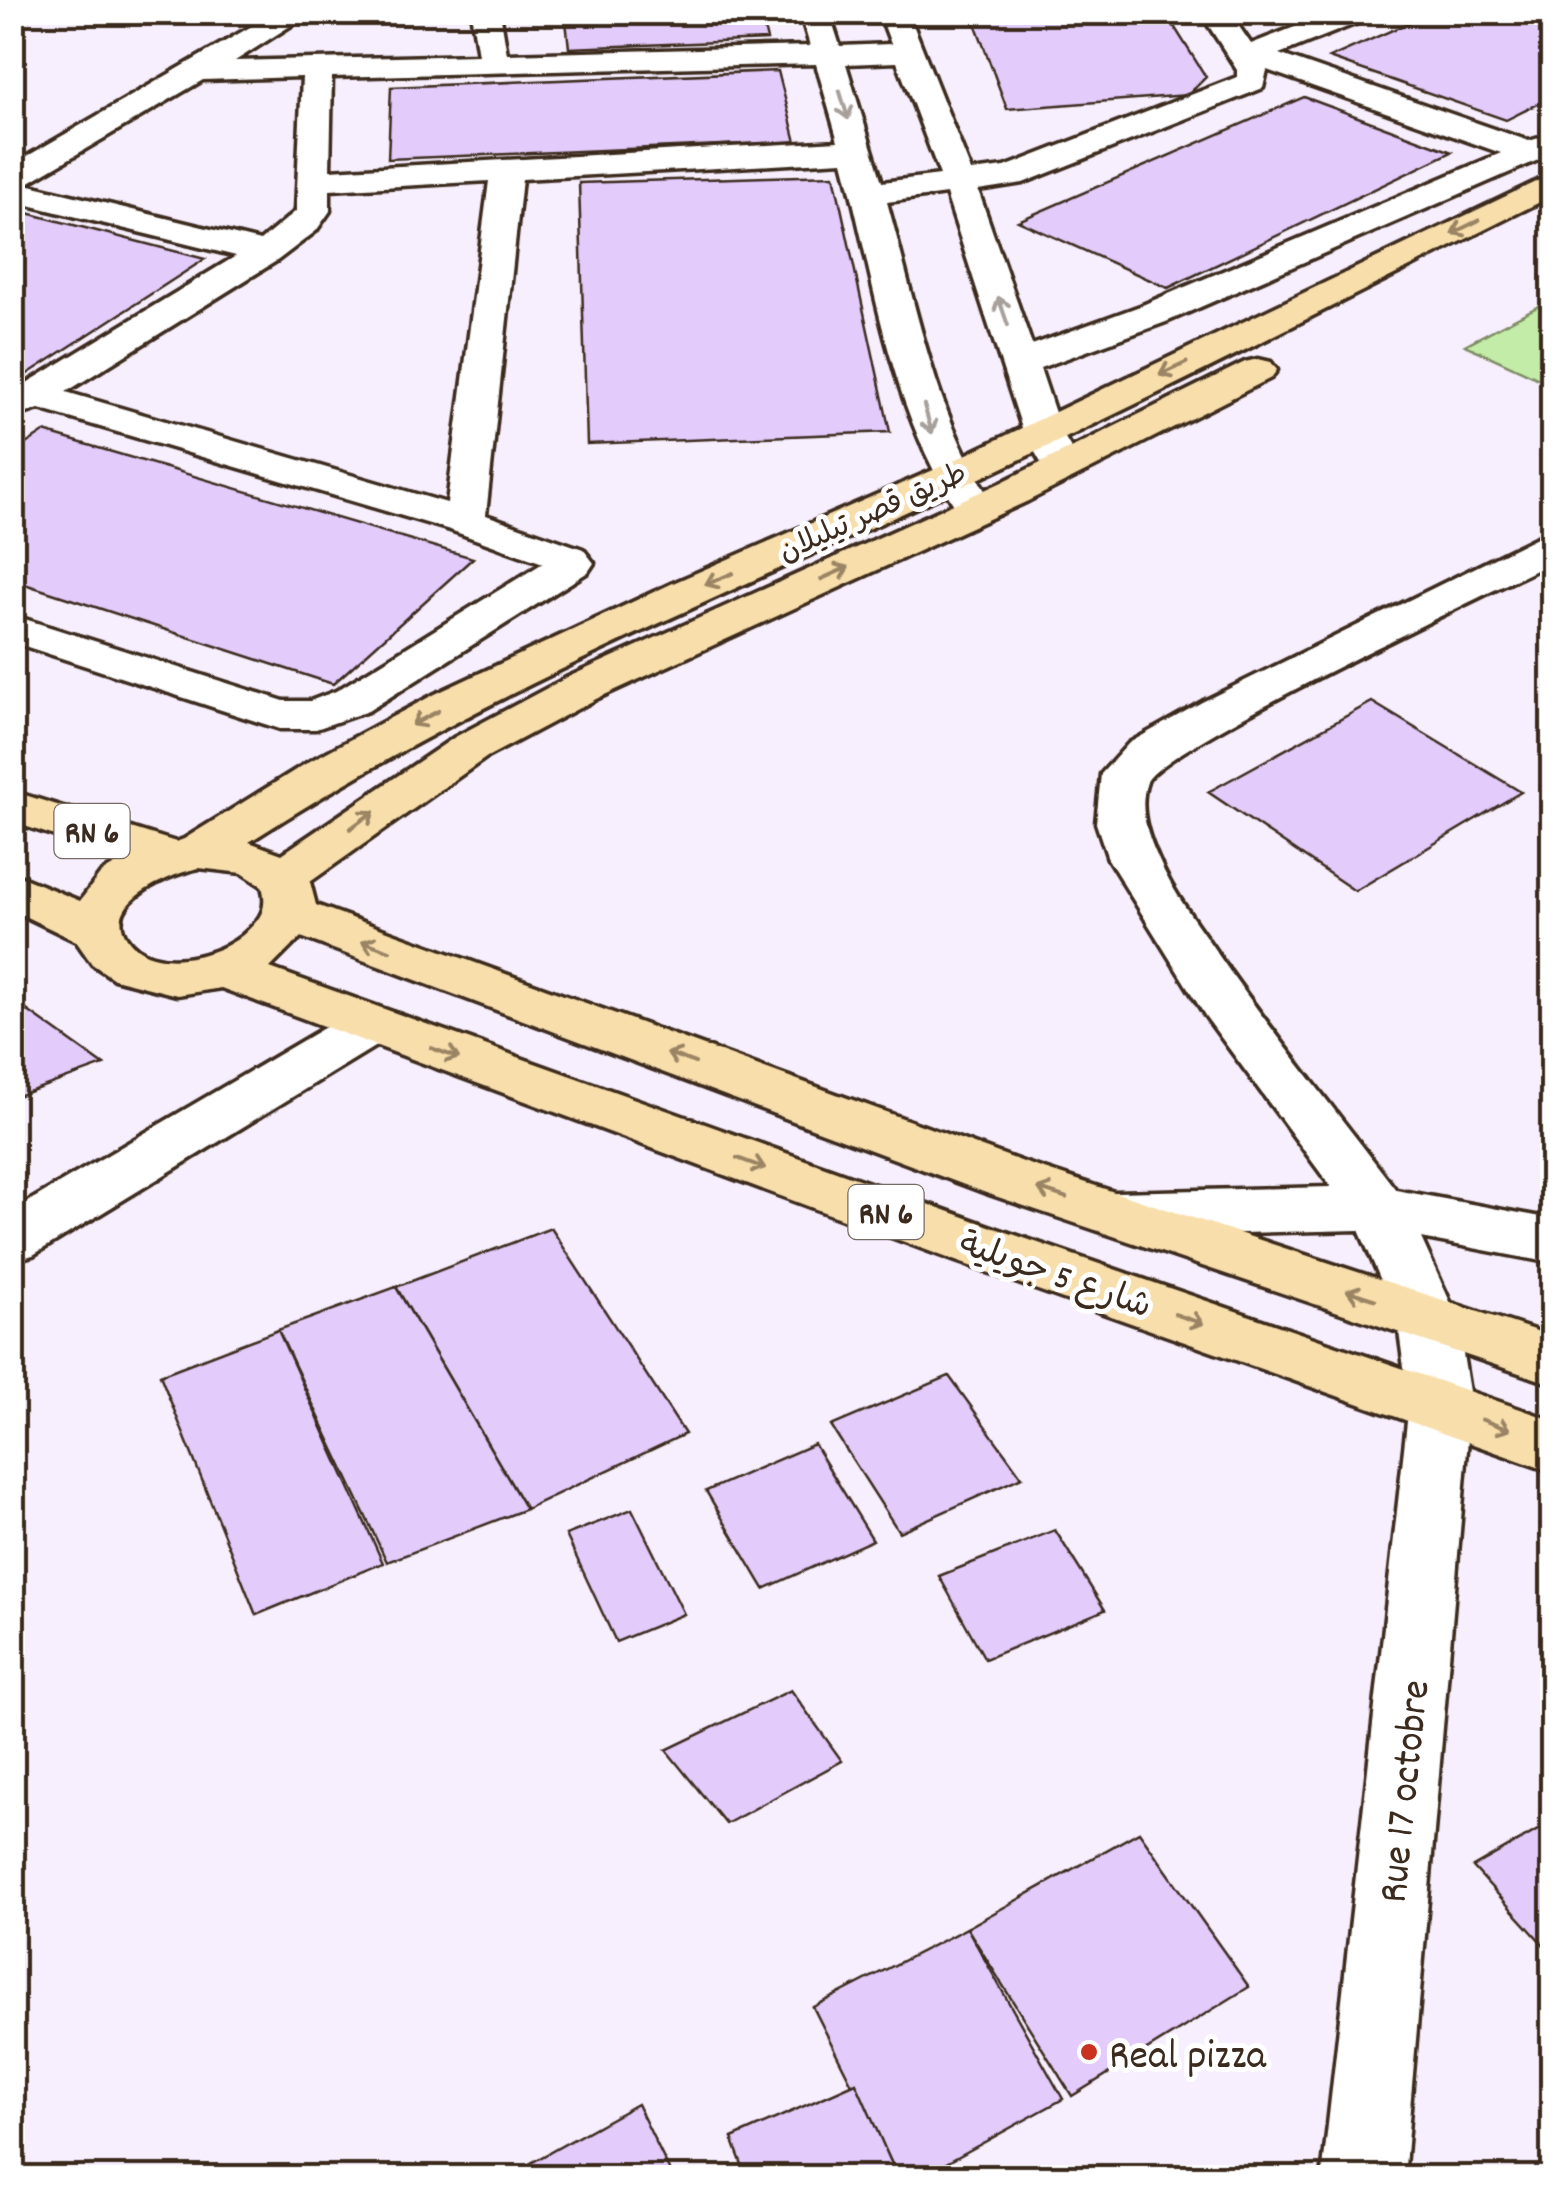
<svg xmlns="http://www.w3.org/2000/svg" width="1565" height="2190" font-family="Dekko,'Playpen Sans Arabic',sans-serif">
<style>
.green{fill:#c2eca8;stroke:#7e8b63;stroke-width:2.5}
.building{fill:#e3cbfc;stroke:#3b2a1e;stroke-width:2.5}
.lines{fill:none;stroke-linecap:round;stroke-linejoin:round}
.minor-casing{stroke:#3b2a1e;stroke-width:7}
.major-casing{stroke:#3b2a1e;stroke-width:7}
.minor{fill:#fff;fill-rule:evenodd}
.major{fill:#f8deab;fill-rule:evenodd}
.oneway{stroke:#a79f9a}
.oneway2{stroke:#9a8464}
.poi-dot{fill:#c8321e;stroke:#fff;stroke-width:4}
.labels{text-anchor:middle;stroke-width:10;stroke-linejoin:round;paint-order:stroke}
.far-street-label{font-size:30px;fill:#3b2a1e;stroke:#fff}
.shield{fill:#fff;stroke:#766a62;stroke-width:2.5}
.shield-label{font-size:32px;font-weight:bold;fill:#3b2a1e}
.street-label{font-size:35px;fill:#3b2a1e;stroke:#fff}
.near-street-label{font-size:42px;fill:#3b2a1e;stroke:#fff}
.near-poi-label{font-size:42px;fill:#3b2a1e;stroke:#fff;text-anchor:start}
</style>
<rect width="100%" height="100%" fill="#f7effe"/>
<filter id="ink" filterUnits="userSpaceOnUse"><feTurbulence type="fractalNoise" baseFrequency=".01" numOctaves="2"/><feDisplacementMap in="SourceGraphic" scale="20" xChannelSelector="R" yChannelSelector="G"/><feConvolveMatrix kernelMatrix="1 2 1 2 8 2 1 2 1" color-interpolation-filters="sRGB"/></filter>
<g filter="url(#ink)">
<!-- green -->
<path class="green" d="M1552,299V385L1465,345Z"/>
<!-- building -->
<g class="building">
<path d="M565,12H760L767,40L569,48Z"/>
<path d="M971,12H1165L1206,77L1188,95L1007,109Z"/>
<path d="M1433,12H1552V97L1506,120L1329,58Z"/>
<path d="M778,71L796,142L388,159L391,87Z"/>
<path d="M1304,97L1452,152L1168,288L1018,221Z"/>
<path d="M834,175L890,432L587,444L579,183Z"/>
<path d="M12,209L205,259L12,384Z"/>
<path d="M44,432L473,558L333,684L12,580V453Z"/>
<path d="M1372,702L1521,792L1355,891L1208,792Z"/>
<path d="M21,1006L104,1065L12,1098V1009Z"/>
<path d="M551,1228L685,1434L526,1509L396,1287Z"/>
<path d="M396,1287L526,1509L387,1562L278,1330Z"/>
<path d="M278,1330L383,1563L256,1615L160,1375Z"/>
<path d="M949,1376L1022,1477L899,1532L831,1426Z"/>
<path d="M814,1444L873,1540L764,1589L706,1491Z"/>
<path d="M632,1509L684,1614L616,1642L566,1535Z"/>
<path d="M1055,1530L1105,1610L985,1659L939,1576Z"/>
<path d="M791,1690L842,1761L726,1824L666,1750Z"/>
<path d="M1552,1822V1954L1473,1867Z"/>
<path d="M1139,1832L1249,1987L1072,2096L967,1928Z"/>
<path d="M967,1928L1063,2099L919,2178H899L813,2007Z"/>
<path d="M856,2083L898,2178H747L732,2138Z"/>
<path d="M637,2104L673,2178H504Z"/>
</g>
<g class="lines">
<!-- minor casing -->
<g class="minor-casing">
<g id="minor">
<path d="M276,12H312L235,61L478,55L471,12H500L507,54L810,46L800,12H829L840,46L891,44L879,12H908L971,171L1005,167L1237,77V70L1200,12H1229L1251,44L1333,12H1374L1370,18L1279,54L1529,141L1552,134V154L1166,322L1040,368L1061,431L1082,467L1076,475L1062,479L1048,475L1023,431L946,194L887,202C917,307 934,415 996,508L990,517L976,520L962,517C889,412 875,281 843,161L522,179L486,515L583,549L594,563L588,572L368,711L316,729H280L12,642V615L284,701H310L336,691L543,563L450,530L39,409L12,418V392L236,256L12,201V165ZM897,62L940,175L882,182L846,64ZM816,64L838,141L330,170L332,77ZM1267,70L1501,153L1140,306L1032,345L978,190L1023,183L1263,88ZM302,77L296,211L260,241L26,184L203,80ZM489,181L447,503L66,392L278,260L316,231L330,211V190Z"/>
<path d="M1552,533V562C1498,589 1158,749 1147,782C1138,807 1147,834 1157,856C1171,890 1196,922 1217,953C1273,1034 1336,1111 1396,1190L1552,1219V1263L1421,1238L1457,1317L1471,1404L1404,2178H1322L1409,1404L1397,1317L1359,1230L1116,1236L1096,1229L1087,1214L1096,1199L1116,1192L1331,1187L1206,1017L1108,859L1096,823L1101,774L1129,743L1202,702L1537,537Z"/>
<path d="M370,1006L389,1012L397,1025L389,1038L33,1255L12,1261V1211L351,1012Z"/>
</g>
</g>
<!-- major casing -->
<g class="major-casing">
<path id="major" d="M1552,174V196C1356,293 1162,395 963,486C720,597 474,697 249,842L282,854L455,737L566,678L1000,483L1245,362L1258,359L1271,362L1277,370L1271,378L1028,501L598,698L487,757L310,882L316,905L1026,1163L1552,1336V1384L986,1193L301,937L270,968L995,1228L1552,1420V1472L953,1260L221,988L177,995L114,979L92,964L76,941L12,910V873L80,901L101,873L125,859L12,822V791L176,842L184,839L310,761L433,695L673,583L938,468ZM199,868L242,873L262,886C268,907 262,918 246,932C221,957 151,974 127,938C101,901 174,873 199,868Z"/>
</g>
<!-- minor -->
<use href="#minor" class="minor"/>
<!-- major -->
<use href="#major" class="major"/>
</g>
<!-- one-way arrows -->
<defs><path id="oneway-shaft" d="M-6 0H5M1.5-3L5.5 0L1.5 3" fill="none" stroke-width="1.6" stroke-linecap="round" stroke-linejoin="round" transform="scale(2.5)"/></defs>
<g class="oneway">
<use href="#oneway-shaft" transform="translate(844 105) rotate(73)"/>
<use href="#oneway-shaft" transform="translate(1003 311) rotate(-109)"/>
<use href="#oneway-shaft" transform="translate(928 419) rotate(74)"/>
</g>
<g class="oneway2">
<use href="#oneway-shaft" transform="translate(1465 227) rotate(154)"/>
<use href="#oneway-shaft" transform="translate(1173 369) rotate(155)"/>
<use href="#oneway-shaft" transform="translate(835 573) rotate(-24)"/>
<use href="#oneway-shaft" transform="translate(719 579) rotate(157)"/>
<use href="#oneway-shaft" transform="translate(425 718) rotate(152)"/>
<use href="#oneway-shaft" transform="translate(362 820) rotate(-36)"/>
<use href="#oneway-shaft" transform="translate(376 946) rotate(-160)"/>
<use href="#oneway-shaft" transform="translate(445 1053) rotate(20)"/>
<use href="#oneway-shaft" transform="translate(681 1058) rotate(-160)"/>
<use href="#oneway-shaft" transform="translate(751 1163) rotate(20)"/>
<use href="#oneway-shaft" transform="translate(1052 1193) rotate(-162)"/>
<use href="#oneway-shaft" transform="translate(1361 1295) rotate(-162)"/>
<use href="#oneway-shaft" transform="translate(1189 1319) rotate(19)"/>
<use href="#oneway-shaft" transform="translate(1496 1425) rotate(21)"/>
</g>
</g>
<!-- markers -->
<circle class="poi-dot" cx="1089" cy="2052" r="10"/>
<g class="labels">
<!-- far-street labels -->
<g class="far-street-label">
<text transform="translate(872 511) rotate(-24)" y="10">طريق قصر تيليلان</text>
</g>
<!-- shield labels -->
<g class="shield">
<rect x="54.5" y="804" width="75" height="54" rx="8"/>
<rect x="848.5" y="1185" width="75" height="54" rx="8"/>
</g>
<g class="shield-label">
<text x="92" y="842">RN 6</text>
<text x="886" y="1223">RN 6</text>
</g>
<!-- street labels -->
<g class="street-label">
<text transform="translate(1056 1273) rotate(19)" y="12">شارع 5 جويلية</text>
</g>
<!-- near-street labels -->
<g class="near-street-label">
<text transform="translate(1401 1791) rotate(-84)" y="15">Rue 17 octobre</text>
</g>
<!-- near-poi labels -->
<g class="near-poi-label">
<text x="1109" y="2067">Real pizza</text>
</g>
</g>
<!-- margin -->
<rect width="1565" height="2190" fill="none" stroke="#fff" stroke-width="50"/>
<rect x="25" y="25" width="1515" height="2140" fill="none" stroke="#3b2a1e" stroke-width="4" filter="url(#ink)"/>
</svg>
